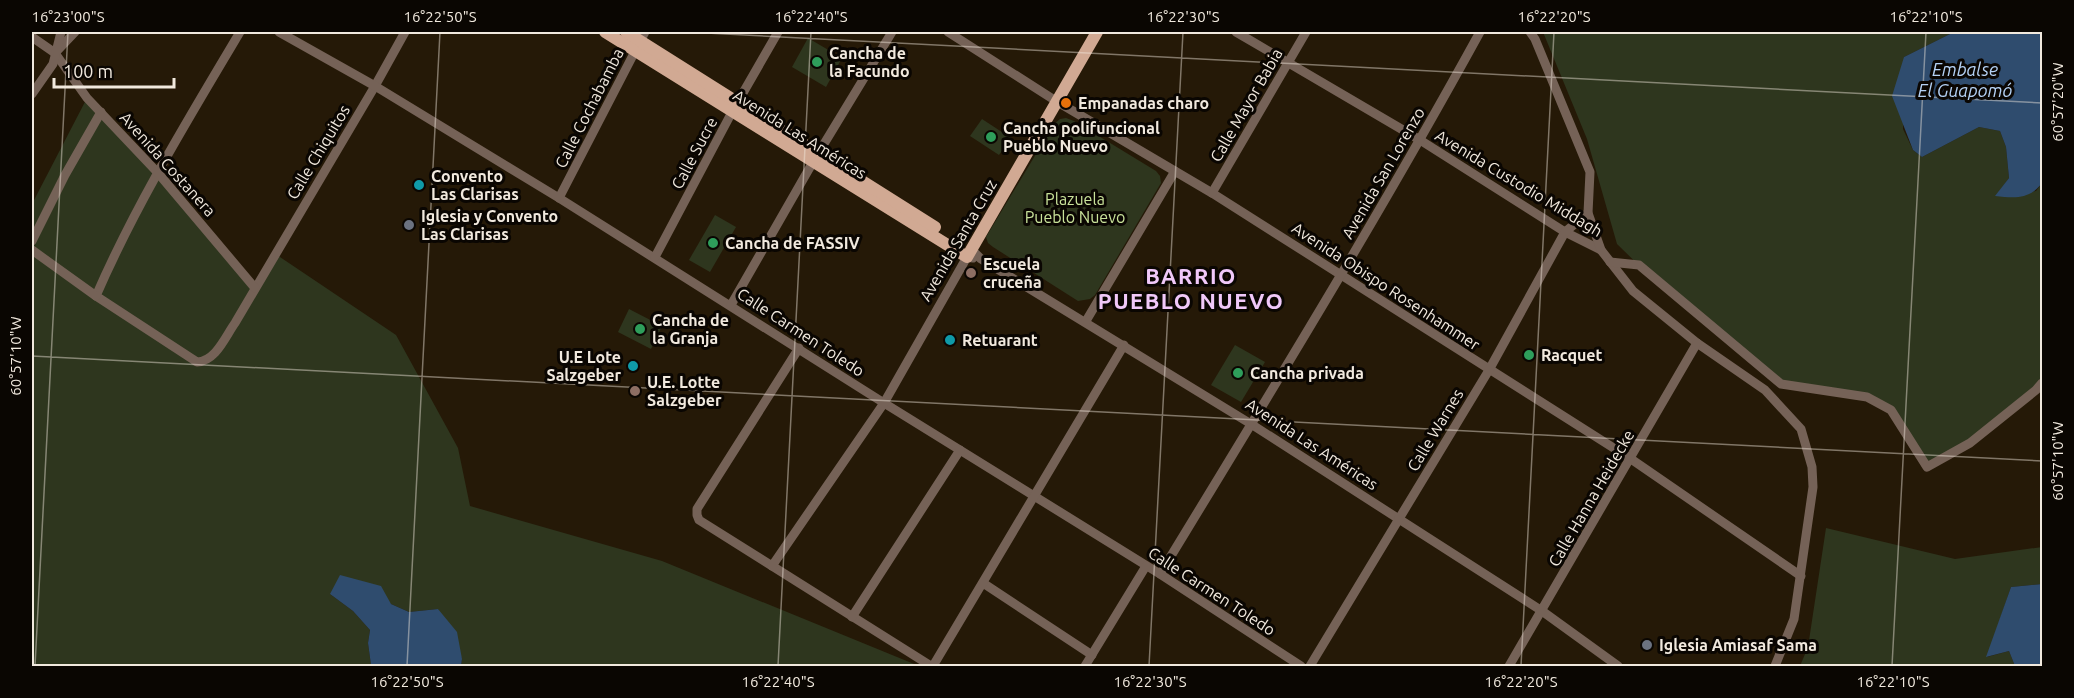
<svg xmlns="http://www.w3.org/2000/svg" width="2074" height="698" font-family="Ubuntu,sans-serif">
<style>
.green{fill:#2e361e}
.water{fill:#2f4c6e}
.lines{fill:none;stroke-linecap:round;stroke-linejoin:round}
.minor{stroke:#756257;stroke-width:9}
.major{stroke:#d1a993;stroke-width:12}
.ticks{fill:none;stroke:#f1e9de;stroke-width:1.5;stroke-opacity:0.45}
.leisure-dot{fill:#2e9e5b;stroke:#0a0602;stroke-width:2}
.food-dot{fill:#e8710a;stroke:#0a0602;stroke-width:2}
.culture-dot{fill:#0f9aa8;stroke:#0a0602;stroke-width:2}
.worship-dot{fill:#6b7280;stroke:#0a0602;stroke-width:2}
.education-dot{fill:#8d6e63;stroke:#0a0602;stroke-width:2}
.labels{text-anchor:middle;stroke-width:6;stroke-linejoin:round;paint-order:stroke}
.poi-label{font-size:16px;font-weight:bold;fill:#f1e9de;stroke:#0a0602;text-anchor:start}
.street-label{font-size:16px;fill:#f1e9de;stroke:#0a0602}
.park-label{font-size:16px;fill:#c9e29a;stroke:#0a0602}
.water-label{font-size:18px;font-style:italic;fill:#b4d1f4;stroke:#0a0602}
.district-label{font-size:22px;font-weight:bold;letter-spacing:1.5px;fill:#f0c8f9;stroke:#0a0602}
.neatline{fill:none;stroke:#f1e9de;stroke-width:2}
.ticks-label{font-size:15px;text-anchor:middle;fill:#f1e9de}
</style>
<rect width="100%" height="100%" fill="#251907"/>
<!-- green -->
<g class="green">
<path d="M1543,32H1954L1904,57L1903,129L1913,150L1922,157L1979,127L2000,131L2006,147L2009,178L1996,196L2036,191L2042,183V383L1970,443L1927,467L1890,410L1866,397L1781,384L1657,283L1617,244L1587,139Z"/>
<path d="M808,38L842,58L826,87L792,67Z"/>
<path d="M87,98L255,287L274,253L396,335L458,448L470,506L662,561L919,666H461L462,659L438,609L409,612L391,604L330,594L353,611L370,630L368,643L371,665L370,666H32V204Z"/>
<path d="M1066,118L1074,121L1156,171L1160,176L1161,183L1095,295L1090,299L1078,301L993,247L988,243L986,237L1054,124L1060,119Z"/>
<path d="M982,119L1011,138L999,155L970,136Z"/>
<path d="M715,215L736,227L710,272L689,260Z"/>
<path d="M629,309L662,326L651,349L618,332Z"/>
<path d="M1235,345L1265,362L1241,402L1211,385Z"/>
<path d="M1826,528L1955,559L2042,547V584L2011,587L1987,657L2009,651L2015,666H1800L1808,647Z"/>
</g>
<!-- water -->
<g class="water">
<path d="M1954,32H2042V183C2029,200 2015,198 1995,196L2009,178L2006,147L2000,131L1979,127L1922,157L1913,150L1892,96L1904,57Z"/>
<path d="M340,575L381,586L391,604L409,612L438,609L457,632L462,659L461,666H370L371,665L368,643L370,630L353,611L330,594Z"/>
<path d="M2042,584V666H2015L2009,651L1986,657L2011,587Z"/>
</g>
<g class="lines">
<!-- minor -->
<g class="minor">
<path d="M240,32C189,118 136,204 96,296L197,362C216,361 225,337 235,323L375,86L405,32"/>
<path d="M279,32L375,86L559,198L884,403L1160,574L1301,666"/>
<path d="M948,32L1056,101L1212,193L1631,459L1801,576"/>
<path d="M1236,32L1420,140L1565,232L1601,250"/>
<path d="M1530,32L1535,39L1590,172L1588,213L1601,250L1633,291L1697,343L1765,390L1801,429L1812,467L1813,487L1794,619L1775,666"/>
<path d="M32,37L55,53L87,98L158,173L255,288"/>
<path d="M57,51L75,32"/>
<path d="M32,94L53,64L61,32"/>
<path d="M1212,193L1306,32"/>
<path d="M559,198L645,32"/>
<path d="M32,241L65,175L101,112"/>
<path d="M32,250L96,296"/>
<path d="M972,250L981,259L1251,424L1542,611L1618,666"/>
<path d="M655,257L732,112L778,32"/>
<path d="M1610,262L1639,265L1781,384L1867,397L1891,410L1927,467L1970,443L2036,390L2042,383"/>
<path d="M731,305L813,162L892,32"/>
<path d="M1086,321L1175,171"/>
<path d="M799,348L697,509V515L699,520L931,666"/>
<path d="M772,566L884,403L967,257L973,258"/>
<path d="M1160,574C1269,395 1379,216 1480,32"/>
<path d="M983,583L1092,655"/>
<path d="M852,617L960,450"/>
<path d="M933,666L1124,345"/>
<path d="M1085,666L1146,566"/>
<path d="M1310,666L1489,370L1565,232L1588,213"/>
<path d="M1509,666L1697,343"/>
</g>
<!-- major -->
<g class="major">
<path d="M605,32L967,257L1097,32"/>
<path d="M626,32L935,227"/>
</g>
</g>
<!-- ticks -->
<path class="ticks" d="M687,32L2042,103M32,356L2042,461M35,666L68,32M407,666L440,32M778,666L811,32M1149,666L1183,32M1521,666L1554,32M1892,666L1926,32"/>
<!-- markers -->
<g class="leisure-dot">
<circle cx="817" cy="62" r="6"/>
<circle cx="991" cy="137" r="6"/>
<circle cx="713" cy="243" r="6"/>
<circle cx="640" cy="329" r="6"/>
<circle cx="1529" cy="355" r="6"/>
<circle cx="1238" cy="373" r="6"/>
</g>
<circle class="food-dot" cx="1066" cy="103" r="6"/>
<g class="culture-dot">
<circle cx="419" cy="185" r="6"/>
<circle cx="950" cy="340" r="6"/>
<circle cx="633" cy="366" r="6"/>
</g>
<g class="worship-dot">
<circle cx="409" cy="225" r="6"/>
<circle cx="1647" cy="645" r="6"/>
</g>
<g class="education-dot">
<circle cx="971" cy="273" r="6"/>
<circle cx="635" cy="391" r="6"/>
</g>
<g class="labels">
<!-- poi labels -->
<g class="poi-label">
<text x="829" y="59">Cancha de<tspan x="829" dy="18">la Facundo</tspan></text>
<text x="1078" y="109">Empanadas charo</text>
<text x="1003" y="134">Cancha polifuncional<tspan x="1003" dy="18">Pueblo Nuevo</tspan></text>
<text x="431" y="182">Convento<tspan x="431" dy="18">Las Clarisas</tspan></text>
<text x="421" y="222">Iglesia y Convento<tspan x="421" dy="18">Las Clarisas</tspan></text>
<text x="725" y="249">Cancha de FASSIV</text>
<text x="983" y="270">Escuela<tspan x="983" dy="18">cruceña</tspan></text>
<text x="652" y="326">Cancha de<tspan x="652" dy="18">la Granja</tspan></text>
<text x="962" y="346">Retuarant</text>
<text x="1541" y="361">Racquet</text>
<text x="621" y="363" text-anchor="end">U.E Lote<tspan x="621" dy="18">Salzgeber</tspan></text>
<text x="1250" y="379">Cancha privada</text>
<text x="647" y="388">U.E. Lotte<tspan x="647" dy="18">Salzgeber</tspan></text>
<text x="1659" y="651">Iglesia Amiasaf Sama</text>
</g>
<!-- street labels -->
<g class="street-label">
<text transform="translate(1246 105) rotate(-60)" y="6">Calle Mayor Babia</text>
<text transform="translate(589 108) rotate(-63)" y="6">Calle Cochabamba</text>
<text transform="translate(800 134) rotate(32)" y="6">Avenida Las Américas</text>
<text transform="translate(318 152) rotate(-59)" y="6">Calle Chiquitos</text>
<text transform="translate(694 153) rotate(-62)" y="6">Calle Sucre</text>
<text transform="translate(168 164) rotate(48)" y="6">Avenida Costanera</text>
<text transform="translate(1383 173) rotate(-60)" y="6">Avenida San Lorenzo</text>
<text transform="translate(1519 183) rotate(31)" y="6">Avenida Custodio Middagh</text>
<text transform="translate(958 240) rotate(-60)" y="6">Avenida Santa Cruz</text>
<text transform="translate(1386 286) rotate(33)" y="6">Avenida Obispo Rosenhammer</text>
<text transform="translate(801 332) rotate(33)" y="6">Calle Carmen Toledo</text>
<text transform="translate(1435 430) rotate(-59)" y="6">Calle Warnes</text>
<text transform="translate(1312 444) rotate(33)" y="6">Avenida Las Américas</text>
<text transform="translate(1591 498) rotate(-60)" y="6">Calle Hanna Heidecke</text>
<text transform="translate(1212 591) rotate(33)" y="6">Calle Carmen Toledo</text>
</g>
<!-- park labels -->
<g class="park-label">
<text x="1075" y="205">Plazuela<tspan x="1075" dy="18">Pueblo Nuevo</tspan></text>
</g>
<!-- water labels -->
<g class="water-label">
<text x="1965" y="76">Embalse<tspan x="1965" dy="21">El Guapomó</tspan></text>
</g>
<!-- district labels -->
<g class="district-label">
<text x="1191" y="284">BARRIO<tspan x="1191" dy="25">PUEBLO NUEVO</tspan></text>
</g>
</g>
<!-- border -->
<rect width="2074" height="698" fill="none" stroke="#0a0602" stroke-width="66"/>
<!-- scale -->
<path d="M54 78v9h120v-9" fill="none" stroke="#f1e9de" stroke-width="3"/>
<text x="63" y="78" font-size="18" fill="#f1e9de" stroke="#0a0602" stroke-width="4.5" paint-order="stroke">100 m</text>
<rect x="33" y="33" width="2008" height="632" class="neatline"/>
<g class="ticks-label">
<text x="68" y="22">16°23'00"S</text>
<text x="440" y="22">16°22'50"S</text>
<text x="811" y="22">16°22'40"S</text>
<text x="1183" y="22">16°22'30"S</text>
<text x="1554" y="22">16°22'20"S</text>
<text x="1926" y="22">16°22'10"S</text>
<text transform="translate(2058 102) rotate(-90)" y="5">60°57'20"W</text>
<text transform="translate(16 356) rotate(-90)" y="5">60°57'10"W</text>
<text transform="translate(2058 461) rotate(-90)" y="5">60°57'10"W</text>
<text x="407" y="687">16°22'50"S</text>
<text x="778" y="687">16°22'40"S</text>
<text x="1150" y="687">16°22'30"S</text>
<text x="1521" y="687">16°22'20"S</text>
<text x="1893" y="687">16°22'10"S</text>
</g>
</svg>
